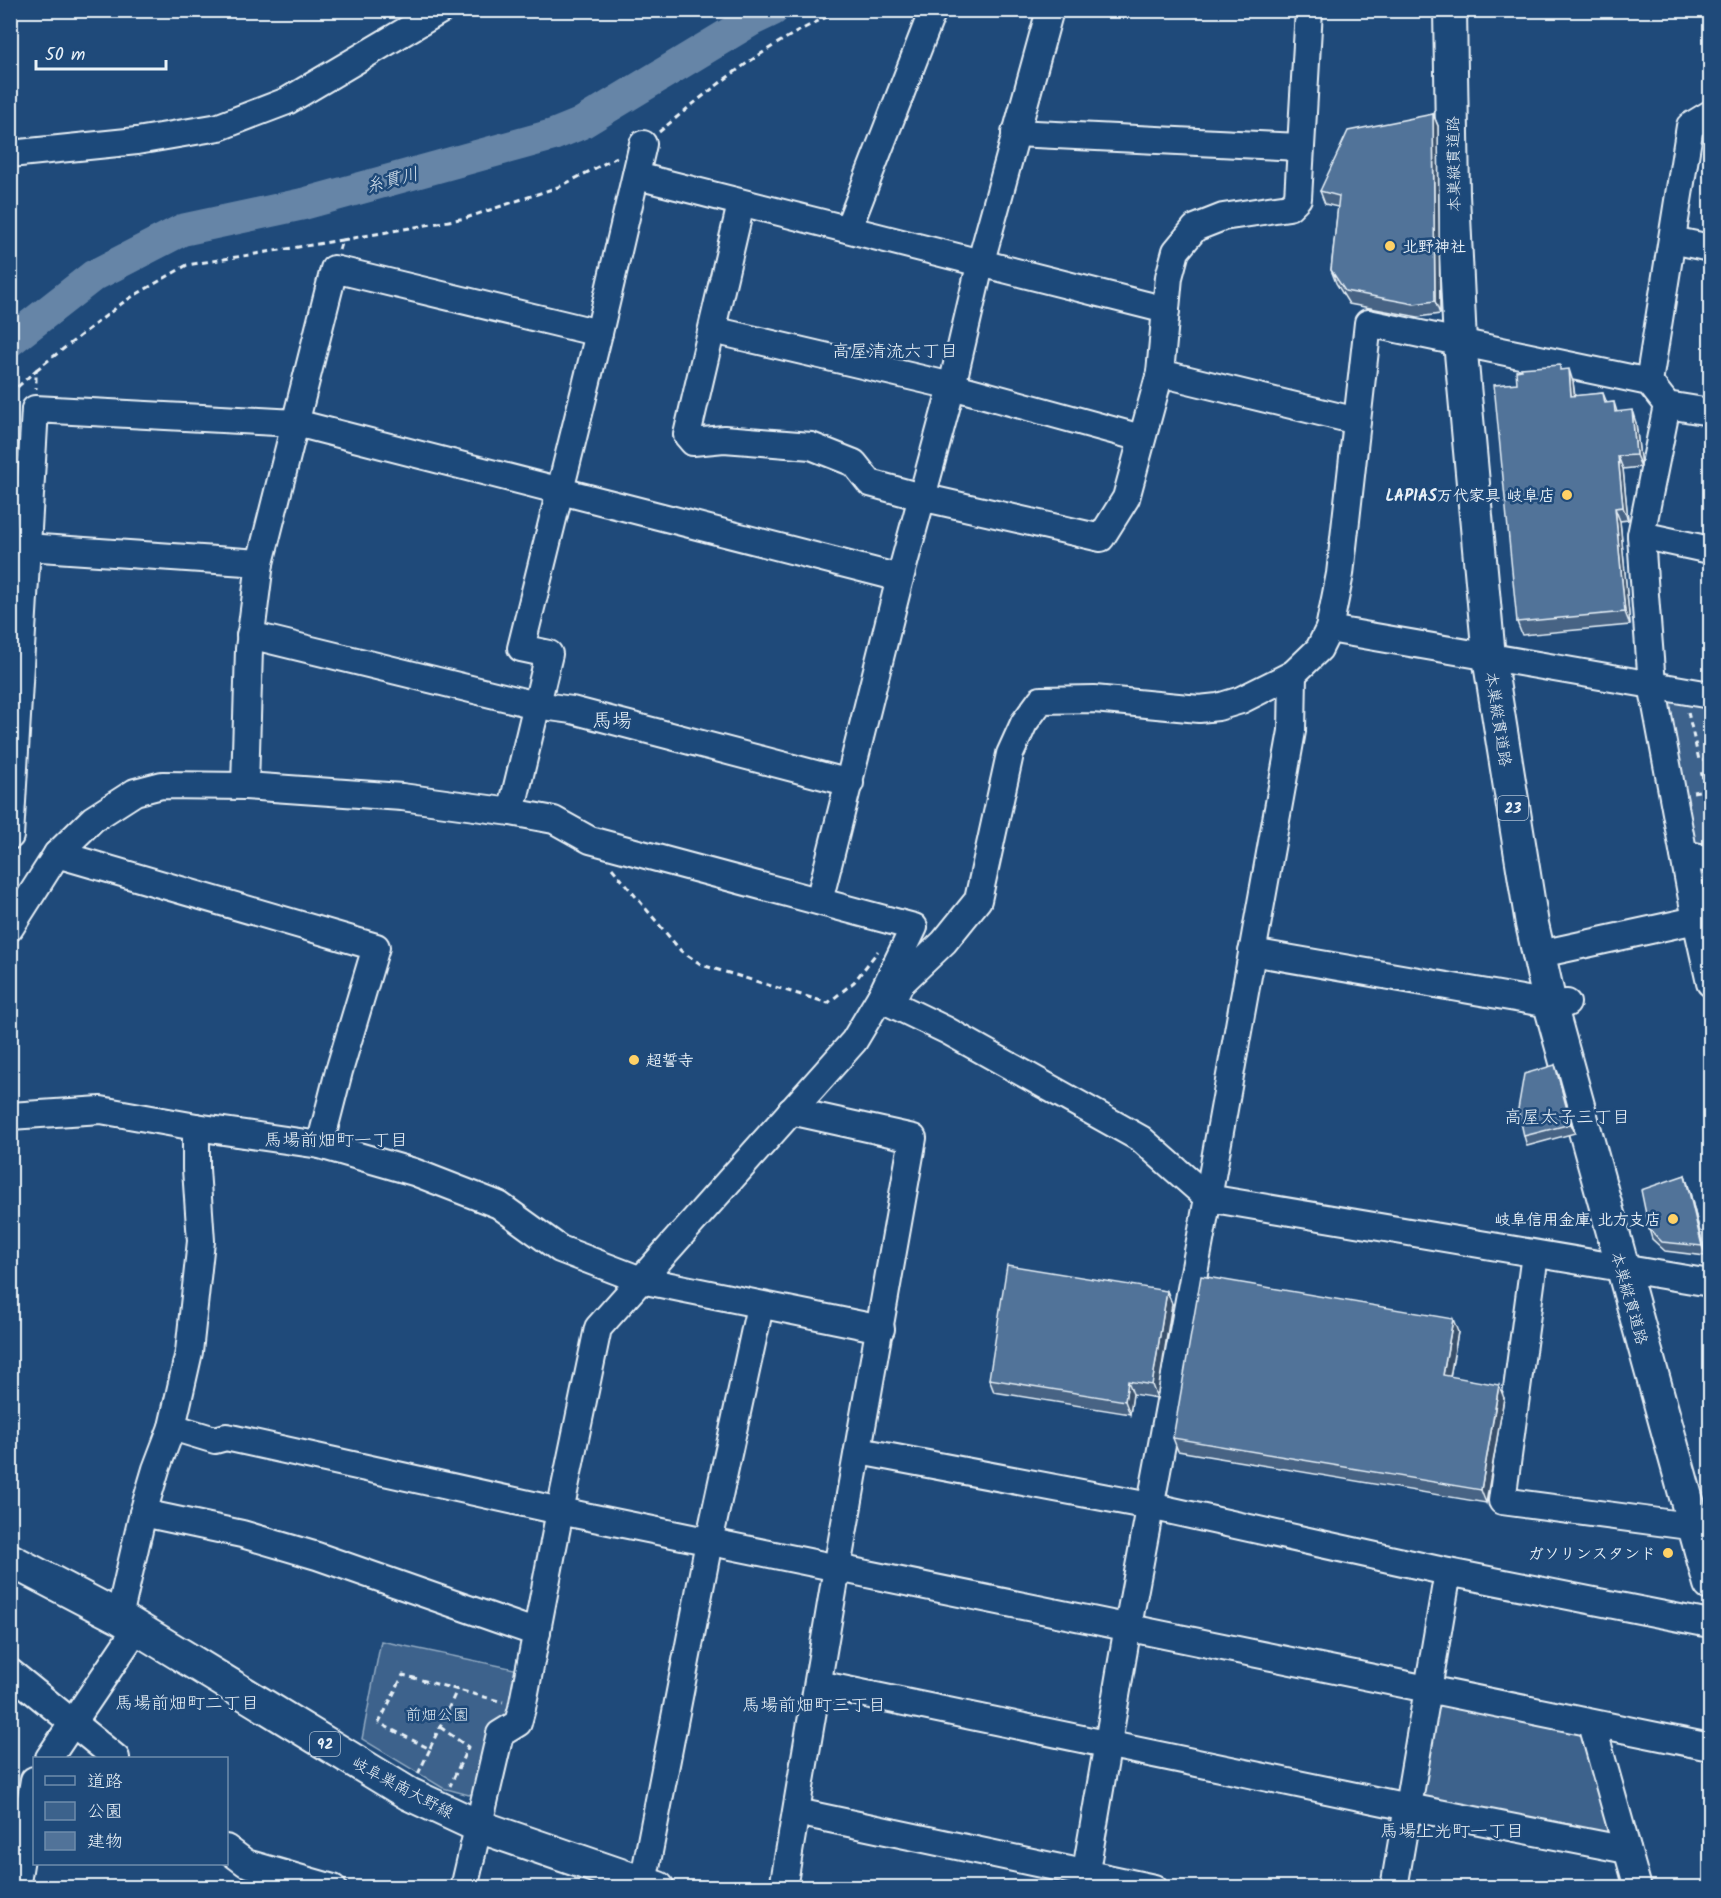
<svg xmlns="http://www.w3.org/2000/svg" width="1721" height="1898" font-family="Kalam,'Klee One',sans-serif">
<style>
.green{fill:#3c628c;stroke:#92aac2;stroke-width:1.5}
.lines{fill:none;stroke-linecap:round;stroke-linejoin:round}
.river{stroke:#6685a7;stroke-width:32}
.minor-casing{stroke:#e8f1f8;stroke-width:30}
.major-casing{stroke:#e8f1f8;stroke-width:36}
.path{stroke:#e8f1f8;stroke-width:3;stroke-dasharray:6 4.5;stroke-linecap:butt}
.minor{stroke:#1f4a7a;stroke-width:26}
.major{stroke:#1f4a7a;stroke-width:32}
.wall{fill:#466384;stroke:#e8f1f8;stroke-width:1.5}
.shaded-wall{fill:#39506b;stroke:#e8f1f8;stroke-width:1.5}
.building{fill:#517399;stroke:#e8f1f8;stroke-width:1.5}
.poi-dot{fill:#ffd166;stroke:#1f4a7a;stroke-width:2}
.labels{text-anchor:middle;stroke-width:5;stroke-linejoin:round;paint-order:stroke}
.shield{fill:#1f4a7a;stroke:#acbfd2;stroke-width:1.5}
.shield-label{font-size:15px;font-weight:bold;fill:#e8f1f8}
.street-label{font-size:16px;fill:#e8f1f8;stroke:#1f4a7a}
.poi-label{font-size:16px;font-weight:bold;fill:#e8f1f8;stroke:#1f4a7a;text-anchor:end}
.park-label{font-size:16px;fill:#d7e3ed;stroke:#1f4a7a}
.water-label{font-size:18px;font-style:italic;fill:#d4e1ec;stroke:#1f4a7a}
.neighbourhood-label{font-size:18px;fill:#e8f1f8;stroke:#1f4a7a}
.quarter-label{font-size:20px;fill:#e8f1f8;stroke:#1f4a7a}
</style>
<rect width="100%" height="100%" fill="#1f4a7a"/>
<filter id="ink" filterUnits="userSpaceOnUse"><feTurbulence type="fractalNoise" baseFrequency=".0167" numOctaves="2"/><feDisplacementMap in="SourceGraphic" scale="12" xChannelSelector="R" yChannelSelector="G"/><feConvolveMatrix kernelMatrix="1 2 1 2 8 2 1 2 1" color-interpolation-filters="sRGB"/></filter>
<g filter="url(#ink)">
<!-- green -->
<g class="green">
<path d="M1677,699L1710,705V846L1695,843L1667,703Z"/>
<path d="M381,1641L519,1670L511,1715L483,1788L469,1795L443,1788L362,1739Z"/>
<path d="M1433,1700L1585,1731L1614,1838L1417,1800Z"/>
</g>
<g class="lines">
<!-- river -->
<path class="river" d="M10,341L93,276L182,230L303,204L553,135L580,124L752,20L773,10"/>
<!-- minor casing -->
<g class="minor-casing">
<g id="minor">
<path d="M1015,133L1300,147"/>
<path d="M10,154L137,141L219,127L287,101L441,10"/>
<path d="M637,176L1166,310"/>
<path d="M741,204L687,435L693,442L724,439L811,446L854,463L870,483L921,497L1101,538L1126,498L1160,373L1169,277L1176,251L1195,228L1223,217L1289,207L1298,198L1309,10"/>
<path d="M848,229L933,10"/>
<path d="M1672,240L1710,248"/>
<path d="M713,330L952,386L1141,438"/>
<path d="M1160,373L1357,421"/>
<path d="M1649,382L1690,126L1710,114"/>
<path d="M1667,405L1641,535L1645,595L1652,684L1696,920L1710,983"/>
<path d="M1641,535L1710,550"/>
<path d="M26,547L260,563"/>
<path d="M900,578L952,386L981,261L1050,10"/>
<path d="M1329,629L1710,695"/>
<path d="M250,635L536,705L572,710L850,783"/>
<path d="M245,786L249,649L260,563L334,269L599,333"/>
<path d="M511,812L549,654L521,648L599,333L643,144"/>
<path d="M10,836L35,409L296,423L900,578L819,901"/>
<path d="M57,854L376,947L339,1071L320,1145"/>
<path d="M1684,854L1710,859"/>
<path d="M10,928L57,854L93,819L135,792L162,785L245,786L402,797L511,812L554,820L590,840L914,927L881,996L854,1041L598,1328L560,1511L522,1708L518,1723L500,1734L464,1888"/>
<path d="M1554,951L1696,920"/>
<path d="M1252,952L1550,1004L1567,1003"/>
<path d="M881,996L890,1003L946,1030L1141,1139L1208,1198L1710,1283"/>
<path d="M892,1000L900,984L944,942L978,900L1010,754L1024,723L1041,700L1094,699L1199,709L1218,707L1241,700L1293,674L1319,649L1329,629L1340,574L1368,323L1649,382L1667,405L1710,412"/>
<path d="M10,1116L101,1110L196,1127L320,1145L414,1172L499,1205L560,1249L641,1280L881,1329"/>
<path d="M1535,1254L1502,1501L1696,1527"/>
<path d="M172,1427L215,1440L226,1437L560,1511L1710,1747"/>
<path d="M859,1451L1150,1506L1448,1572L1710,1624"/>
<path d="M143,1513L242,1534L317,1556L537,1633"/>
<path d="M119,1617L143,1513L156,1469L172,1427L189,1352L201,1241L196,1169V1127"/>
<path d="M10,1672L116,1758"/>
<path d="M818,1684L1408,1807L1627,1850"/>
<path d="M1592,1724L1638,1888"/>
<path d="M49,1758L136,1629"/>
<path d="M797,1812L1154,1888"/>
<path d="M226,1848L246,1863L333,1888"/>
<path d="M16,1888L34,1780"/>
<path d="M642,1888L709,1542L760,1306"/>
<path d="M783,1888L837,1568L913,1138L791,1111"/>
<path d="M1083,1888L1128,1626L1208,1198L1292,731L1293,674"/>
<path d="M1394,1888L1448,1572"/>
</g>
</g>
<!-- major casing -->
<g class="major-casing">
<g id="major">
<path d="M1450,10L1453,195L1460,342L1489,657L1532,924L1550,1004L1710,1584"/>
<path d="M10,1560L119,1617L409,1794L478,1826L658,1888"/>
</g>
</g>
<!-- path -->
<g class="path">
<path d="M659,132C714,86 776,36 844,10"/>
<path d="M339,250L342,240L466,218L561,186L617,157"/>
<path d="M36,370L125,301L187,265L342,240"/>
<path d="M10,394L36,370V389"/>
<path d="M1688,712L1699,760L1710,761"/>
<path d="M1710,773L1701,771L1710,808"/>
<path d="M1693,792L1706,790"/>
<path d="M612,868L681,951L702,965L828,1003L854,982L878,951"/>
<path d="M440,1727L468,1747L450,1786"/>
<path d="M430,1748L457,1690"/>
<path d="M418,1774L430,1749L379,1723L403,1675L503,1702"/>
</g>
<!-- minor -->
<use href="#minor" class="minor"/>
<!-- major -->
<use href="#major" class="major"/>
</g>
<!-- wall -->
<g class="wall">
<path d="M1433,114L1438,126L1440,314L1418,317L1349,304L1336,283L1331,270L1338,207L1325,204L1320,191Z"/>
<path d="M1562,370L1573,382L1575,396L1603,393L1607,403L1614,402L1617,412L1636,423L1641,467L1623,469L1628,520L1620,521L1630,625L1522,635L1517,622V383Z"/>
<path d="M1555,1065L1575,1133L1527,1146L1524,1136Z"/>
<path d="M1685,1175L1688,1185L1706,1256L1665,1251L1652,1239L1649,1229Z"/>
<path d="M1167,1291L1172,1304L1157,1398L1133,1394L1130,1414L994,1392L989,1379Z"/>
<path d="M1458,1332L1450,1377L1504,1398L1486,1503L1178,1451L1173,1438Z"/>
</g>
<!-- shaded-wall -->
<g class="shaded-wall">
<path d="M1433,114L1438,126L1440,314L1435,301Z"/>
<path d="M1569,369L1573,382L1576,409L1571,396Z"/>
<path d="M1632,410L1636,423L1641,467L1636,455Z"/>
<path d="M1618,456L1623,469L1628,520L1623,507Z"/>
<path d="M1615,508L1620,521L1630,625L1625,612Z"/>
<path d="M1555,1065L1559,1075L1575,1133L1571,1124Z"/>
<path d="M1685,1175L1688,1185L1706,1256L1702,1246Z"/>
<path d="M1167,1291L1172,1304L1157,1398L1152,1385Z"/>
<path d="M1453,1319L1458,1332L1448,1388L1443,1375Z"/>
<path d="M1128,1381L1133,1394L1130,1414L1125,1401Z"/>
<path d="M1499,1385L1504,1398L1486,1503L1481,1490Z"/>
</g>
<!-- building -->
<g class="building">
<path d="M1433,114L1435,301L1414,304L1345,291L1331,270L1339,196L1320,191L1348,131Z"/>
<path d="M1560,365V370L1569,369L1571,396L1603,393L1605,403L1614,402L1615,412L1632,410L1636,455L1618,456L1623,507L1615,508L1625,612L1517,622L1494,385L1517,383L1516,371L1522,370L1521,368Z"/>
<path d="M1555,1065L1571,1124L1524,1136L1518,1109L1524,1074Z"/>
<path d="M1685,1175L1702,1246L1662,1242L1649,1229L1641,1190Z"/>
<path d="M1007,1265L1167,1291L1152,1385L1128,1381L1125,1401L989,1379Z"/>
<path d="M1201,1276L1453,1319L1443,1375L1499,1385L1481,1490L1173,1438Z"/>
</g>
</g>
<!-- markers -->
<g class="poi-dot">
<circle cx="1390" cy="246" r="6"/>
<circle cx="1567" cy="495" r="6"/>
<circle cx="634" cy="1060" r="6"/>
<circle cx="1673" cy="1219" r="6"/>
<circle cx="1668" cy="1553" r="6"/>
</g>
<g class="labels">
<!-- shield labels -->
<g class="shield">
<rect x="1498" y="796" width="30" height="24" rx="4.5"/>
<rect x="310" y="1732" width="30" height="24" rx="4.5"/>
</g>
<g class="shield-label">
<text x="1513" y="813">23</text>
<text x="325" y="1749">92</text>
</g>
<!-- street labels -->
<g class="street-label">
<text transform="translate(1453 164) rotate(-91)" y="6">本巣縦貫道路</text>
<text transform="translate(1499 719) rotate(81)" y="6">本巣縦貫道路</text>
<text transform="translate(1630 1298) rotate(74)" y="6">本巣縦貫道路</text>
<text transform="translate(403 1787) rotate(28)" y="6">岐阜巣南大野線</text>
</g>
<!-- poi labels -->
<g class="poi-label">
<text x="1402" y="252" text-anchor="start">北野神社</text>
<text x="1555" y="501">LAPIAS万代家具 岐阜店</text>
<text x="646" y="1066" text-anchor="start">超誓寺</text>
<text x="1661" y="1225">岐阜信用金庫 北方支店</text>
<text x="1656" y="1559">ガソリンスタンド</text>
</g>
<!-- park labels -->
<g class="park-label">
<text x="437" y="1720">前畑公園</text>
</g>
<!-- water labels -->
<g class="water-label">
<text transform="translate(392 180) rotate(-15)" y="6">糸貫川</text>
</g>
<!-- neighbourhood labels -->
<g class="neighbourhood-label">
<text x="895" y="357">高屋清流六丁目</text>
<text x="1567" y="1123">高屋太子三丁目</text>
<text x="336" y="1146">馬場前畑町一丁目</text>
<text x="187" y="1709">馬場前畑町二丁目</text>
<text x="814" y="1711">馬場前畑町三丁目</text>
<text x="1452" y="1837">馬場上光町一丁目</text>
</g>
<!-- quarter labels -->
<g class="quarter-label">
<text x="612" y="727">馬場</text>
</g>
</g>
<!-- margin -->
<rect width="1721" height="1898" fill="none" stroke="#1f4a7a" stroke-width="36"/>
<rect x="18" y="18" width="1685" height="1862" fill="none" stroke="#e8f1f8" stroke-width="2" filter="url(#ink)"/>
<!-- legend -->
<rect x="33" y="1757" width="195" height="108" fill="#1f4a7a" stroke="#6f8dac" stroke-width="1.5"/>
<rect x="45" y="1776" width="30" height="9" fill="#1f4a7a" stroke="#6f8dac" stroke-width="1.5"/>
<text x="87" y="1787" font-size="18" fill="#e8f1f8">道路</text>
<rect x="45" y="1802" width="30" height="18" fill="#3c628c" stroke="#6f8dac" stroke-width="1.5"/>
<text x="87" y="1817" font-size="18" fill="#e8f1f8">公園</text>
<rect x="45" y="1832" width="30" height="18" fill="#517399" stroke="#6f8dac" stroke-width="1.5"/>
<text x="87" y="1847" font-size="18" fill="#e8f1f8">建物</text>
<!-- scale -->
<path d="M36 60v9h130v-9" fill="none" stroke="#e8f1f8" stroke-width="3"/>
<text x="45" y="60" font-size="18" fill="#e8f1f8" stroke="#1f4a7a" stroke-width="4.5" paint-order="stroke">50 m</text>
</svg>
